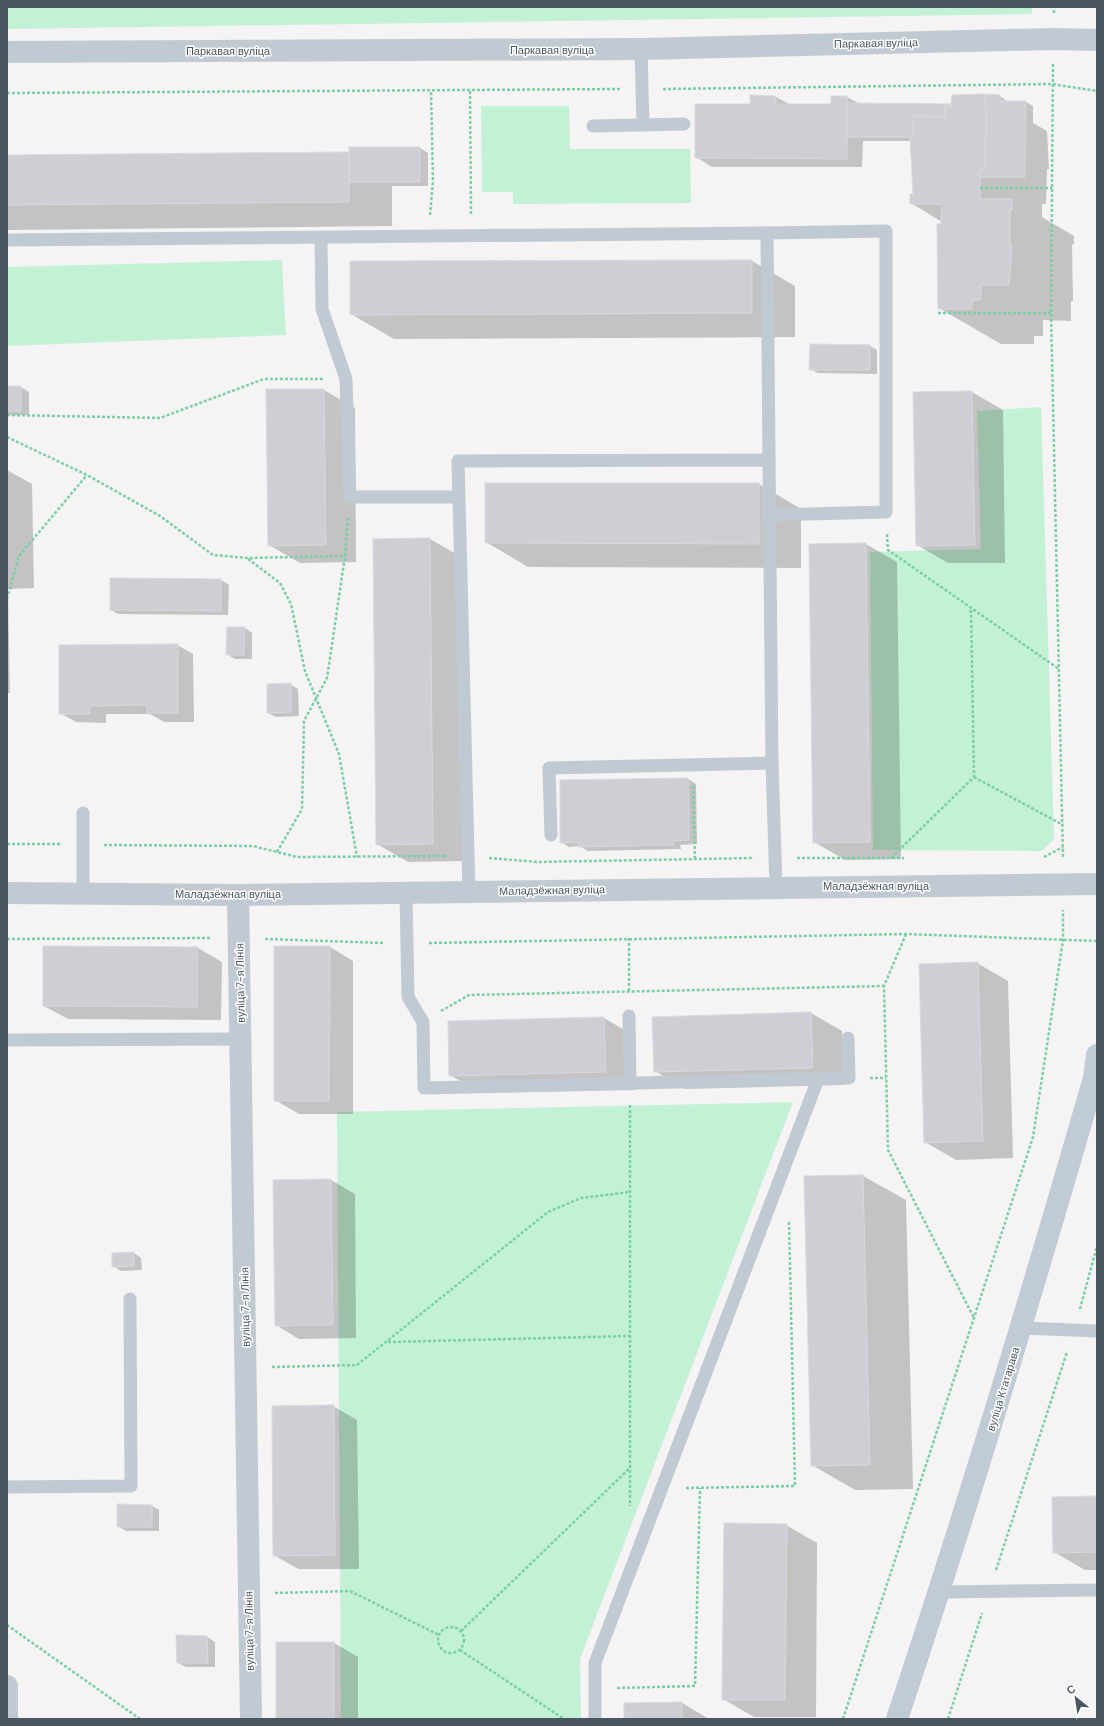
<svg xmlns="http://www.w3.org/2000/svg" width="1104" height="1726" font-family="'DM Sans',sans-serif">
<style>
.green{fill:#c3f1d5}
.shadow{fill:#0003}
.building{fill:#cdcfd5;stroke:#d7d9de}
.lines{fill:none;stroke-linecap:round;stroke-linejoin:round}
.path{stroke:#7ad0a6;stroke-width:2.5;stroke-dasharray:3 2;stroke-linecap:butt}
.service{stroke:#c1cad2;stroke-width:13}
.minor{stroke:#c1cad2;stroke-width:22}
.tertiary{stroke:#c1cad2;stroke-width:22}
.secondary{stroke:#c1cbd6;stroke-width:22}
.labels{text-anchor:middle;stroke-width:3;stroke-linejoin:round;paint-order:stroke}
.street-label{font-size:11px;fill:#4a5661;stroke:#fff}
</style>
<rect width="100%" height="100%" fill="#f5f3f3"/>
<!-- green -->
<g class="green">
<path d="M7,7H1032V14L7,29Z"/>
<path d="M481,106H569L570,149H690L691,203L513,204V192H482Z"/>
<path d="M282,260L286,335L7,346V267Z"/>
<path d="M1041,407L1054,839L1042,851L873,850L870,552L981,549L977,411Z"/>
<path d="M793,1102L580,1659L581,1719H341L337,1112Z"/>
</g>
<!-- shadow -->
<g class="shadow">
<path d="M985,95L1000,96L1008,102H1026L1033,106V123L1047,131L1049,169H1047L1046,204H1042V217L1074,236V245L1072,244L1073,301H1071V321L1043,320V336H1034V344H1001L939,308L942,222L911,203L914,195L912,141H863L862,167H712L696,157L751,105L776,97L791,105H832L847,97L860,104L952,105Z"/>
<path d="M420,148L428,153V186H392V226L7,230V156L350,153Z"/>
<path d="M752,261L795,286V337L394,339L351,314Z"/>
<path d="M870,346L877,350V374L818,373L810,369Z"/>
<path d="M7,387H21L29,392V415H7Z"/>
<path d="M324,390L355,408L356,562L300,563L269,545Z"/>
<path d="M972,392L1003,410L1005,563H948L917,545L914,393Z"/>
<path d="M7,470L32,484L34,588L8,589L10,693H7Z"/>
<path d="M759,484L801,509V568L528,567L486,542Z"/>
<path d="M430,539L461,557L463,861L408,862L377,844L374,540Z"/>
<path d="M866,544L897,562L901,859L845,860L814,842Z"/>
<path d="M111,579L221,580L229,585L228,615L118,614L111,610Z"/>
<path d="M245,628L252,633V659H235L227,654Z"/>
<path d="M177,645L193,654L194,722H164L150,714H106V723L76,722L60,713Z"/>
<path d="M290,684L298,689L299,716L276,717L268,713Z"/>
<path d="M688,779L696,784L697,844L680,845L681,849L587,851L580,846L569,847L561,842Z"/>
<path d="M330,947L353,961V1114H299L275,1100Z"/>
<path d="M198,948L222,962L221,1020L68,1019L44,1006Z"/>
<path d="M977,963L1008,981L1013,1158L956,1160L925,1142Z"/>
<path d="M811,1013L842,1031L843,1085L685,1089L655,1071L653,1018Z"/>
<path d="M604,1018L635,1036L636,1090L481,1093L450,1075L449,1022Z"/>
<path d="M863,1176L906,1200L913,1489L855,1490L812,1465Z"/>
<path d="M331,1180L355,1194L356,1338L299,1339L276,1325Z"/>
<path d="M134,1253L141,1258L142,1270L121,1271L113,1266Z"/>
<path d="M333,1406L357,1420L359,1569H298L274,1555Z"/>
<path d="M1097,1497V1570H1085L1054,1552Z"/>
<path d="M152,1506L159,1510V1531H126L118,1526Z"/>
<path d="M786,1525L817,1543L816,1717H754L723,1699Z"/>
<path d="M207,1637L215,1642V1667H186L178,1663Z"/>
<path d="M334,1643L358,1657V1719H277Z"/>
<path d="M682,1703L709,1719H625Z"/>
</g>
<!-- building -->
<g class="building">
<path d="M985,94L987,134H985V169H980V199H1012V210L1010,209V246H1012L1009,285H981V300H972V309H938L937,224H941L942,204H910V194H913L910,137H913V116L945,117V106H951L952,95Z"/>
<path d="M985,94L1000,95V101H1026L1025,177H980V169H985V134H987Z"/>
<path d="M750,95L776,96V104H831V96H847V159L695,158V104H750Z"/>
<path d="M847,103L952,104L951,106H945V117L913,116V137H847Z"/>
<rect x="349" y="147" width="71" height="35"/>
<path d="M349,152V202L7,205V155Z"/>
<path d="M752,260V313L350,315V261Z"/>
<path d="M810,344L870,345V370H809Z"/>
<rect x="7" y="386" width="14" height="25"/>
<path d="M266,389H324L326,545L268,546Z"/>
<path d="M972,391L975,545L916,546L913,392Z"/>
<path d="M485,483H759V544L485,543Z"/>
<path d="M430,538L433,844L376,845L373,539Z"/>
<path d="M866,543L870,842L813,843L809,544Z"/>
<path d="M110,578L221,579V611L110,610Z"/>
<path d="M227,627H245L244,655H226Z"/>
<path d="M178,644V713H147V705L90,706V714H59V645Z"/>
<path d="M291,683V712L267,713V684Z"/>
<path d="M688,778L689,840L673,841V845L578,847V842L560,843V780Z"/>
<path d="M43,946L198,947L197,1007L43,1006Z"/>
<path d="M274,946H330L329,1101H274Z"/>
<path d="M978,962L983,1141L924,1143L919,964Z"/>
<path d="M811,1012L813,1068L654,1072L652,1017Z"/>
<path d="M604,1017L606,1072L449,1076L448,1021Z"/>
<path d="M863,1175L870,1465L811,1466L804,1176Z"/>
<path d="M331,1179L333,1325L275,1326L273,1180Z"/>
<path d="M134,1252V1266L112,1267V1253Z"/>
<path d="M334,1405L335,1555L273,1556L272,1406Z"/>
<path d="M1097,1496V1552L1053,1553L1052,1497Z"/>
<path d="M117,1504L152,1505V1527H117Z"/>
<path d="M724,1523L787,1524L785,1700H722Z"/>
<path d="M176,1635L207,1636L208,1663H177Z"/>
<rect x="276" y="1642" width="58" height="77"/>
<path d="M682,1702V1719H624V1703Z"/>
</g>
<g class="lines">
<!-- path -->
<g class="path">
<path d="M1054,13V7"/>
<path d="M1053,64L1051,313L1063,859"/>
<path d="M663,89L1052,84L1097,91"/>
<path d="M470,91L471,214"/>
<path d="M7,93L620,89"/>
<path d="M980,188H1052"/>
<path d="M430,215L433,181L431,91"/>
<path d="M938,313H1051"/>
<path d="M7,415L160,418L264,379H323"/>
<path d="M7,437L87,475L160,516L213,555L247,558L345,556"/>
<path d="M887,534L888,550L1059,669"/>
<path d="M248,559L280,583L291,604L305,671L339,754L357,857"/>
<path d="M7,599L19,556L87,475"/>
<path d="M974,777L1063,825"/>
<path d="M693,786L695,859"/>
<path d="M7,844H61"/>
<path d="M104,845L253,846L297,857L446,856"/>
<path d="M277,852L302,809L304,721L327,678L345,556L348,518"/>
<path d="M1044,857L1063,847"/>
<path d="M489,858L538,862L754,858"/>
<path d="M797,858H904"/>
<path d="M891,858L974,777L971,607"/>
<path d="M906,934L884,986L888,1150L974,1318"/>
<path d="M629,938V993"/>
<path d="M7,939L212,938"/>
<path d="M265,939L384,943"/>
<path d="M429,943L906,934L1097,941"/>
<path d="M441,1011L469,995L884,986"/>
<path d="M870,1078H886"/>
<path d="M630,1105V1506"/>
<path d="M1080,1309L1097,1246"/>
<path d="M388,1342L630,1336"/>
<path d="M272,1367L357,1365L548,1212L581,1198L630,1192"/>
<path d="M686,1488L795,1486L789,1221"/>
<path d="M996,1570L1067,1352"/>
<path d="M275,1593L350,1591L439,1635"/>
<path d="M7,1625L140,1719"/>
<circle cx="451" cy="1640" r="13"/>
<path d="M461,1631L630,1468"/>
<path d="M460,1650L564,1719"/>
<path d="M617,1688L695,1686L700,1488"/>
<path d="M843,1719L1033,1137L1063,940V910"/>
<path d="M948,1719L982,1613"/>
</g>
<!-- service -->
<g class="service">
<path d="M641,49L643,125"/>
<path d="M593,126L684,124"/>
<path d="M767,233L886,231V512L770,515"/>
<path d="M321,238L322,309L346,379L350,497H458"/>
<path d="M7,240L767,233L769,460"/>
<path d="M83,813V893"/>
<path d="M551,835L549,768L772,763"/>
<path d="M406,892L408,997L423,1022L424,1088L849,1078L848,1038"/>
<path d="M469,892L458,461L769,460L772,763L776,887"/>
<path d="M629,1016L630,1084"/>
<path d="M7,1040L241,1039"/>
<path d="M1022,1328L1097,1331"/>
<path d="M7,1487L131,1486L130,1299"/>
<path d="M940,1592L1097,1590"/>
<path d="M595,1719V1663L818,1079"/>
</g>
<!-- minor -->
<g class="minor">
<path d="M7,52L641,49L1054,39L1097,40"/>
<path d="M238,895L251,1719"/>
<path d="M7,1686V1719"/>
</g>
<!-- tertiary -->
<path class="tertiary" d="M7,893L238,895L1097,884"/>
<!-- secondary -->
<path class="secondary" d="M897,1719C968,1507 1032,1293 1094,1078L1097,1055"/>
</g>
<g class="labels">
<!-- street labels -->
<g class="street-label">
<text transform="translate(876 43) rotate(-1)" y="4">Паркавая вуліца</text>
<text x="552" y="54">Паркавая вуліца</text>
<text x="228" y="55">Паркавая вуліца</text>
<text x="876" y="890">Маладзёжная вуліца</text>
<text transform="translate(552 890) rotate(-1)" y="4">Маладзёжная вуліца</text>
<text x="228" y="898">Маладзёжная вуліца</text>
<text transform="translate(240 983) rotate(-91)" y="4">вуліца 7-я Лінія</text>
<text transform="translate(245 1307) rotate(-91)" y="4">вуліца 7-я Лінія</text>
<text transform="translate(1003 1389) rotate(-73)" y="4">вуліца Ктатарава</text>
<text transform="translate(249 1631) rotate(-91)" y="4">вуліца 7-я Лінія</text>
</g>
</g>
<!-- border -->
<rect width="1104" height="1726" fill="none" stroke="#4a5661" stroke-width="16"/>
<!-- north arrow -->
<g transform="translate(1076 1698) rotate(330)" stroke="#ffffff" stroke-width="3" paint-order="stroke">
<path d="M0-3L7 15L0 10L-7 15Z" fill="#4a5661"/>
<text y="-6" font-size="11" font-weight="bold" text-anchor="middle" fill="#4a5661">С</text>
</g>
</svg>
